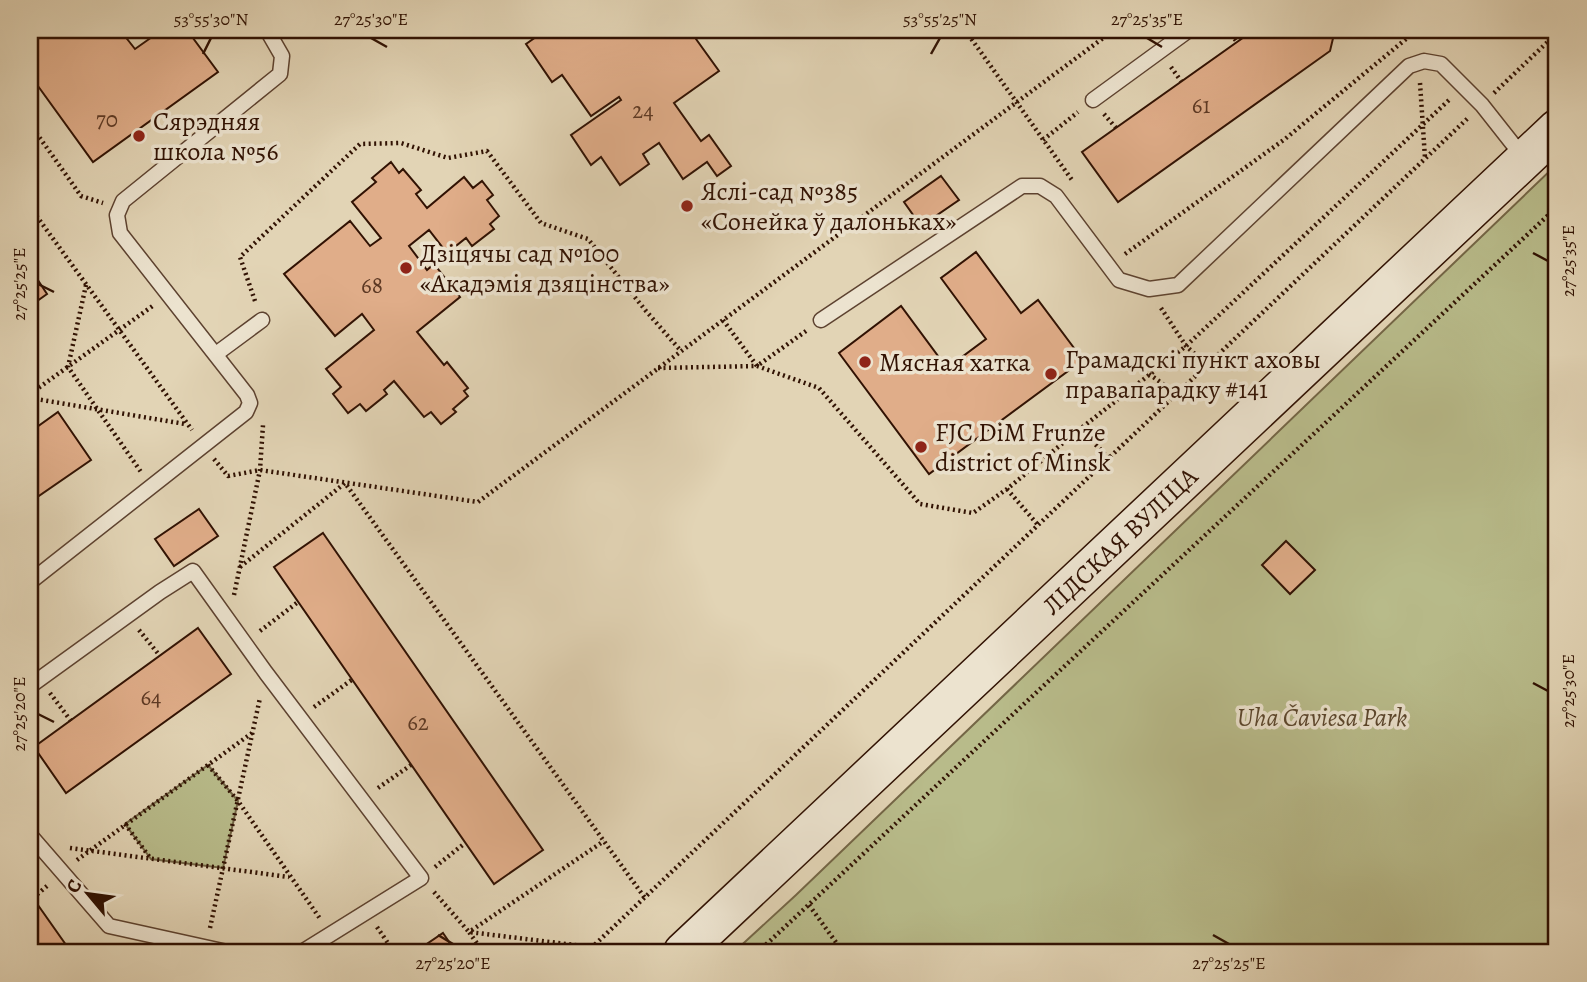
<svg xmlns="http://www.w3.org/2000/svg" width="1587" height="982" font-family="Alegreya,serif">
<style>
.green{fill:#b8bb8a;stroke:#746646;stroke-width:2}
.building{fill:#e0ad89;stroke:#311203;stroke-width:2}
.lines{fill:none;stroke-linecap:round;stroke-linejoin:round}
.lane-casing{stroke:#5d4230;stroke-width:17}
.secondary-casing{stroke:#311203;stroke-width:41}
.path{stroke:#311203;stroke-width:4.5;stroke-dasharray:2 3.5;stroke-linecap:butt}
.lane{stroke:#ece3cf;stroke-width:14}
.secondary{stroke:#ece3cf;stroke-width:38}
.ticks{fill:none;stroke:#311203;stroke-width:2.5}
.poi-dot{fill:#8f2418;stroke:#ece3cf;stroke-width:2.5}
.labels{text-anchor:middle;stroke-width:7;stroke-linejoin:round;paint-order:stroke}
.number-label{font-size:23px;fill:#5d3924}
.poi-label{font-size:26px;fill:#311203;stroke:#ece3cf;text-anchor:start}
.street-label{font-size:26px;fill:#311203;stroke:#ece3cf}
.park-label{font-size:26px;font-style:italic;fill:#5a452c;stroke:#ece3cf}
.neatline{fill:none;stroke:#311203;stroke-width:2.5}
.ticks-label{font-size:18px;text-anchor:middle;fill:#311203}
</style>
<rect width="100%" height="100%" fill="#e2d4b5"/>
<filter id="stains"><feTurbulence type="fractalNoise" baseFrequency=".00286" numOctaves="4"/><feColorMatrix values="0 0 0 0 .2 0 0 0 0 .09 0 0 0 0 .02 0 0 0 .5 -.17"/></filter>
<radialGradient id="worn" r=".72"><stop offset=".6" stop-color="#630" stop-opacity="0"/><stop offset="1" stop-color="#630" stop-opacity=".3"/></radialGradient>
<!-- green -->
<g class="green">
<path d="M1557,164V952H734L796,895Z"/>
<path d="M208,765L238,801L223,868L151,859L125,824Z"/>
</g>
<!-- building -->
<g class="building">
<path d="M30,30H120L135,49L162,30H187L218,72L93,162L30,75Z"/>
<path d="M546,30H708L696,39L719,71L674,103L701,141L709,135L731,166L717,176L707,162L683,179L659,143L643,154L649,164L620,185L601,157L591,165L571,135L621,100L619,97L591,116L562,75L552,82L526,44Z"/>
<path d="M1254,30H1335L1330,51L1118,202L1082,152Z"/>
<path d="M391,162L399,173L403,169L421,190L416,194L427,208L464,177L473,188L482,181L493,195L487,200L499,216L490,224L494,229L472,246L466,238L447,253L429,230L409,246L427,270L434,264L460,297L417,332L444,365L447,362L468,388L464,391L468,396L453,409L456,412L441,424L431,412L424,417L394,381L384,390L387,394L366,411L360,404L348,413L333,394L341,387L326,369L374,330L362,314L335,336L284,274L350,221L370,246L381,238L352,202L376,182L372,178Z"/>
<path d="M941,176L959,200L921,226L904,202Z"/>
<path d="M976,252L1021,313L1038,300L1083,360L929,474L839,353L901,306L947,368L986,339L941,278Z"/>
<path d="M30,268L47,294L30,306Z"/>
<path d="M58,412L91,460L30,502V432Z"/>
<path d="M199,509L218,536L174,566L155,539Z"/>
<path d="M323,533L543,850L494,884L274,567Z"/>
<path d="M1286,541L1315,570L1290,594L1262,565Z"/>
<path d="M198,628L231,674L66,793L34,747Z"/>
<path d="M30,893L33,898L71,952H30Z"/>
<path d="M443,933L456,952H415Z"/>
</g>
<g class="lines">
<!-- lane casing -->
<g class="lane-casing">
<g id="lane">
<path d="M1093,100L1189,30"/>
<path d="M821,320L1022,186H1040L1056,196L1119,280L1149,289L1178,285L1409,66L1424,61L1441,64L1482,105L1523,157"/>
<path d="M216,354L262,320"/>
<path d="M30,582L246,412L250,403L247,395L120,233L117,215L123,201L280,74L282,56L267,30"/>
<path d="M30,686L160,592L193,571L266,673L421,878L302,952"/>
<path d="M30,835L109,926L227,952"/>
</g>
</g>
<!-- secondary casing -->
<g class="secondary-casing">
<g id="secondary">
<path id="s1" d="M683,952L1557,129"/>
</g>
</g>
<!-- path -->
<g class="path">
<path d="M965,30L1072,180"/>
<path d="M1228,30L1237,42"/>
<path d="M971,39L985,30"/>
<path d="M1171,67L1181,81"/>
<path d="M1420,83L1425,158"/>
<path d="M1494,93L1557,33"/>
<path d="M1104,114L1116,128"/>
<path d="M30,124L81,196L103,203"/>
<path d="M1043,140L1078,112"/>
<path d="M30,207L192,430"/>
<path d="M1125,254L1285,139L1417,30"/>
<path d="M86,285L68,367L141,472"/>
<path d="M255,301L240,257L360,144L401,143L448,158L487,151L541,223L588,239L646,311L681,351"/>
<path d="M1161,308L1186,346L1207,365"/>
<path d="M723,320L757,366L806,331"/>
<path d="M658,368L757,366L819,388L920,504L973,513L1007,489L1080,429L1186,346L1449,100"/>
<path d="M1149,374L1177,394"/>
<path d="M30,394L154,305"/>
<path d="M30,398L185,424"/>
<path d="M1080,429L1109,458"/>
<path d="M214,459L228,476L260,470L478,502L1114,30"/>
<path d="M1007,489L1038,525"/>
<path d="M240,567L345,483L645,898"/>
<path d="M234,595L260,470L263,425"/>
<path d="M139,630L160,656"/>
<path d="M260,631L298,602"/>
<path d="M50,693L71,721"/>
<path d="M314,707L353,679"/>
<path d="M208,765L238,801L321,920"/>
<path d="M378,788L411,765"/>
<path d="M125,824L151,859"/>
<path d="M70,848L289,877"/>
<path d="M77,860L252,733"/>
<path d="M435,867L465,843"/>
<path d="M434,892L469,932L591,947"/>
<path d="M33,898L47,886"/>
<path d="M809,905L843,952"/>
<path d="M377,927L394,952"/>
<path d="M210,928L260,698"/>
<path d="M483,952L469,932L604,841"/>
<path d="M587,952L1468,118"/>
<path d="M758,952L1557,207"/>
</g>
<!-- lane -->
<use href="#lane" class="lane"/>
<!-- secondary -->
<use href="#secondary" class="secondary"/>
</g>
<!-- ticks -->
<path class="ticks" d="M371,38L387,47M1147,38L1162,47M203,54L211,38M931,54L940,38M1533,253L1548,261M38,284L54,292M1533,683L1548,691M38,714L54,722M438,935L453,944M1213,935L1229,944"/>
<!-- markers -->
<g class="poi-dot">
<circle cx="139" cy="136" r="7"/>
<circle cx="687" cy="206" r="7"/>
<circle cx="406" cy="268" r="7"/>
<circle cx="865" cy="362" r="7"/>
<circle cx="1051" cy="374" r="7"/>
<circle cx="921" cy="447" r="7"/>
</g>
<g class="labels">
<!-- number labels -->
<g class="number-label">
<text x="1201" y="113">61</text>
<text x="643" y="118">24</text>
<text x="107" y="127">70</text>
<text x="372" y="293">68</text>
<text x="151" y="705">64</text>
<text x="418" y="730">62</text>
</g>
<!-- poi labels -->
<g class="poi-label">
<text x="153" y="130">Сярэдняя<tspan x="153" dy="30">школа №56</tspan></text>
<text x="701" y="200">Яслі-сад №385<tspan x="701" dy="30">«Сонейка ў далоньках»</tspan></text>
<text x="420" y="262">Дзіцячы сад №100<tspan x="420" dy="30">«Акадэмія дзяцінства»</tspan></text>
<text x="1065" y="368">Грамадскі пункт аховы<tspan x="1065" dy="30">правапарадку #141</tspan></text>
<text x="879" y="371">Мясная хатка</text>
<text x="935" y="441">FJC DiM Frunze<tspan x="935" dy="30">district of Minsk</tspan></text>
</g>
<!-- street labels -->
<g class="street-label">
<text dy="9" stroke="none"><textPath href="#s1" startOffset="600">ЛІДСКАЯ ВУЛІЦА</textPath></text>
</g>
<!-- park labels -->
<g class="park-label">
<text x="1322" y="726">Uha Čaviesa Park</text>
</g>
</g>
<!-- margin -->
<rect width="1587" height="982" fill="none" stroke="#e2d4b5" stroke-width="77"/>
<!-- north arrow -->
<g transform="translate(88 894) rotate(299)" stroke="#ece3cf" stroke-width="5" paint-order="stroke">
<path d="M0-5L12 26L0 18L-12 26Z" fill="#311203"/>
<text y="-10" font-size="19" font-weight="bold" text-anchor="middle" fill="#311203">С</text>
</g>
<rect x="38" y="38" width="1510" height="906" class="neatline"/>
<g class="ticks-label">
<text x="211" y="25">53°55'30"N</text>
<text x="371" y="25">27°25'30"E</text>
<text x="940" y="25">53°55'25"N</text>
<text x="1147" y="25">27°25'35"E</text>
<text transform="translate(1568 261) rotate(-90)" y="6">27°25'35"E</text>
<text transform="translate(19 284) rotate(-90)" y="6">27°25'25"E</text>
<text transform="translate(1568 691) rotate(-90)" y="6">27°25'30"E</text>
<text transform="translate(19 714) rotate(-90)" y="6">27°25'20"E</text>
<text x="453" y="969">27°25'20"E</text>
<text x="1229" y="969">27°25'25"E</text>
</g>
<rect width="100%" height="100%" filter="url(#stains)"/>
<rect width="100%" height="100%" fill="url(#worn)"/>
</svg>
